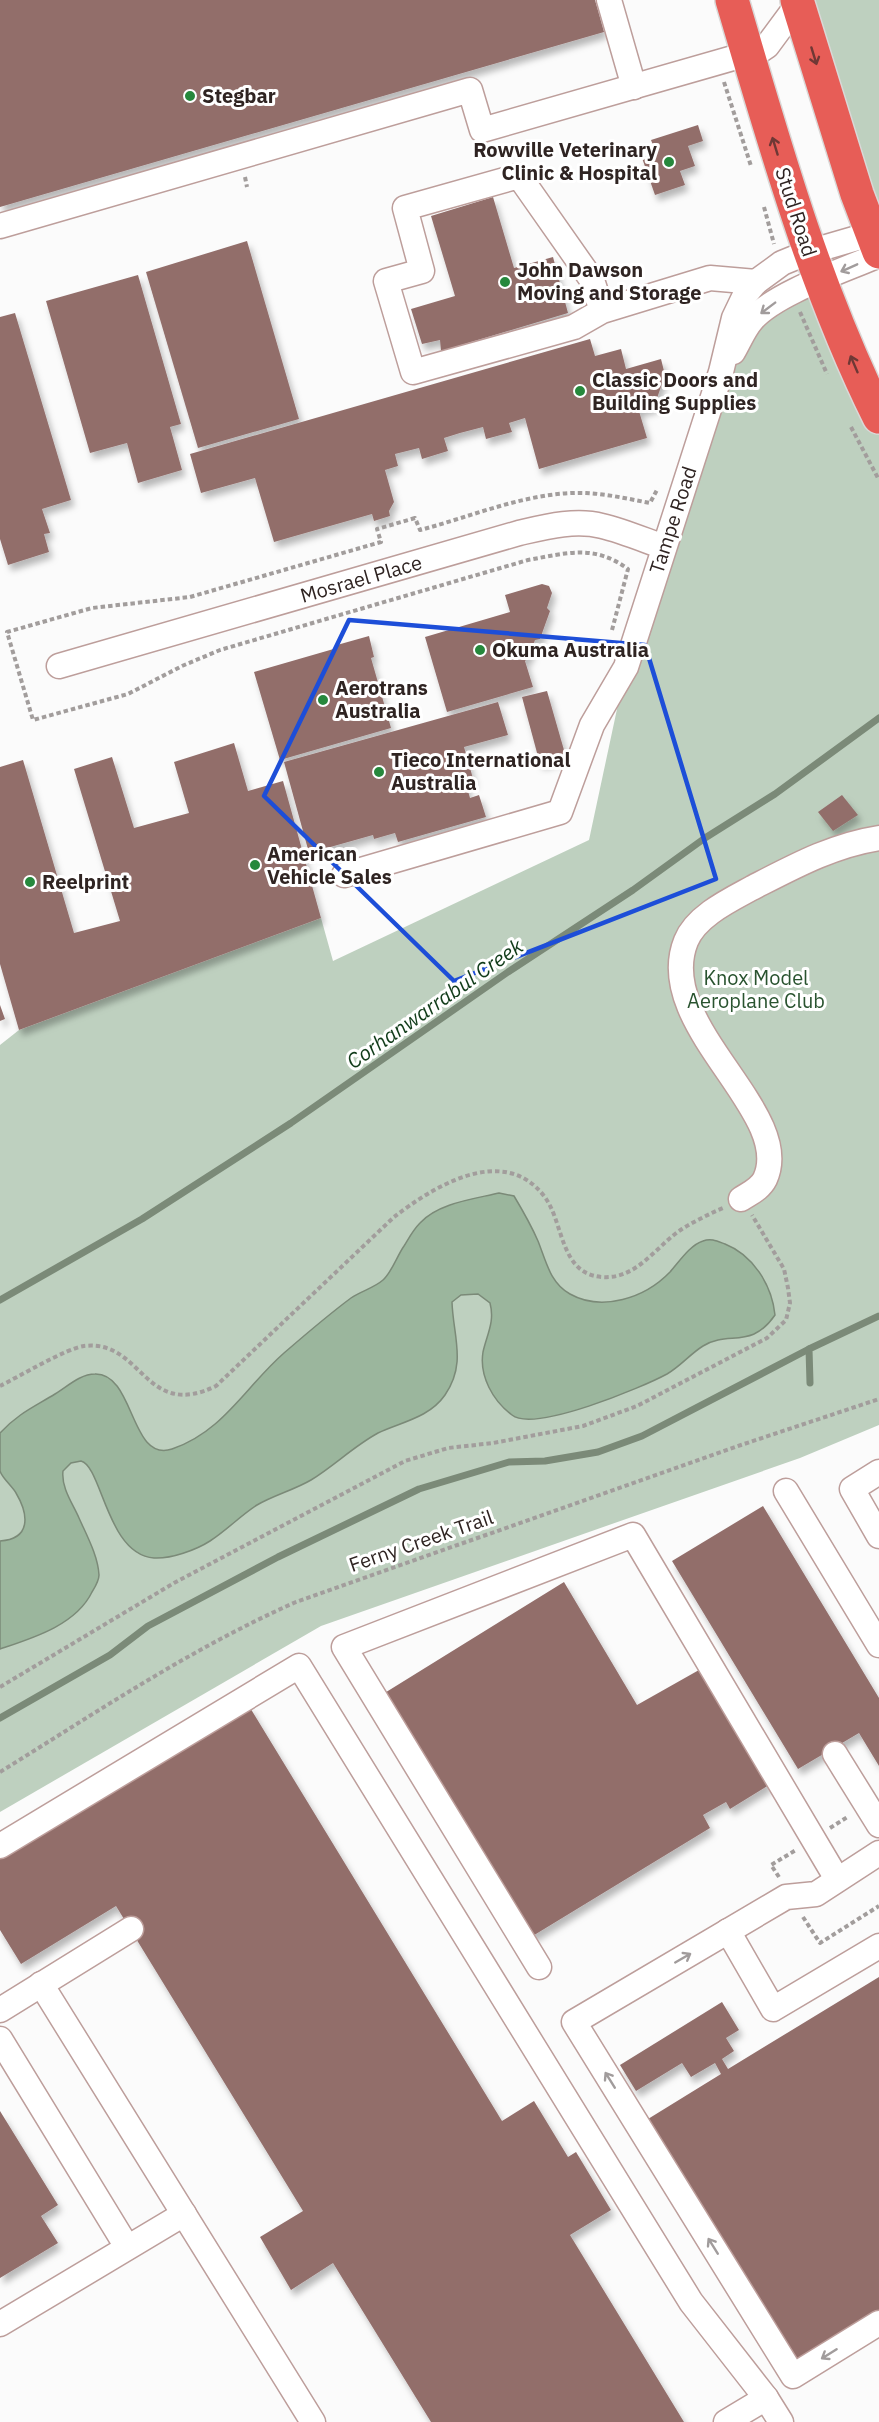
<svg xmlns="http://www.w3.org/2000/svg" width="879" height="2422" font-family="'IBM Plex Sans',sans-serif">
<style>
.green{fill:#bed0bf}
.water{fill:#9bb69d;stroke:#7b8a78;stroke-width:1.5}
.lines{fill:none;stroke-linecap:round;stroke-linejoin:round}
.stream{stroke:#7b8a78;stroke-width:7}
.building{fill:#926e6b;filter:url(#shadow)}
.minor-casing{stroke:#bd9e9b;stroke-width:27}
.highway-casing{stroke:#dad8d7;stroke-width:36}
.path{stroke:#a29d9c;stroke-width:4;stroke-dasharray:4.5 3;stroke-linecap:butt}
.minor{stroke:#fff;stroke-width:24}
.highway{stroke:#e75d57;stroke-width:33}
.oneway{stroke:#6f3835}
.oneway2{stroke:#a19c9c}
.marked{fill:none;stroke:#1d4ed8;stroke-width:4.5;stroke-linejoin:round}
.poi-dot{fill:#26883c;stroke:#fff;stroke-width:2}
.labels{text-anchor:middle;stroke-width:6;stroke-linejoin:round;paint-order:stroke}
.poi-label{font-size:20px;font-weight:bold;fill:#2f2422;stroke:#fff;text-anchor:start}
.street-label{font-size:20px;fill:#2f2422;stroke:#fff}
.park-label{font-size:20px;fill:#29532f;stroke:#fff}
.water-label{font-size:21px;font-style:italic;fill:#103b19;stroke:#fff}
</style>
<defs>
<filter id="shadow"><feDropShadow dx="3.5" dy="6" stdDeviation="3" flood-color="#0004"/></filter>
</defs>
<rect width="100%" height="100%" fill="#fbfbfb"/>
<!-- green -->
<g class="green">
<path d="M797,0H879V251Z"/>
<path d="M820,281L879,417V1425L800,1458L321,1626L0,1812V1045L19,1030L321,918L333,961L589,840L626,667L664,547L751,321Z"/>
</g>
<!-- water -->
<path class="water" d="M499,1193L514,1196C523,1211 531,1225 538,1241C546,1261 550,1283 570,1294C602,1312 645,1298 670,1272C679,1262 690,1245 703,1241C711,1238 717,1241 725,1244C753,1255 772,1285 775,1315C751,1350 729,1330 703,1346C690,1354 681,1366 667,1374C643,1387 534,1433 512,1415C493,1401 479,1376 483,1352C487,1334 495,1322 490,1303L478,1294L461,1295L452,1302C453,1336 467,1363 445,1395C429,1418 401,1422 378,1433C354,1446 334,1466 311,1480C294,1490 274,1495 257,1505C240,1516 227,1530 210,1541C196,1550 171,1559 154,1558C107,1555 102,1466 81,1461L71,1463L63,1471C61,1488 73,1504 79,1518C87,1536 98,1556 99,1575C99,1581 95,1587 92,1592C76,1625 33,1638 0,1649V1541C31,1539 29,1515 16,1493C12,1486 2,1478 0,1471C0,1459 0,1444 0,1433C19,1413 32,1408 55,1394C67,1387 80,1374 95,1374C135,1373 130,1463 172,1449C223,1432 246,1386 284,1353C306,1334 328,1315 351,1298C361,1291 374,1288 383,1280C392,1272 397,1256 404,1246C409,1238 413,1230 420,1223C438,1203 474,1199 499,1193Z"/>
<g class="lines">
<!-- stream -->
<g class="stream">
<path d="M0,1300L142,1219L291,1123L508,972L633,890L705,838L775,794L879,718"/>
<path d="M810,1383L809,1349L879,1316"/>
<path d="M0,1718L110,1655L148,1626L278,1557L419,1489L509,1462L545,1461L598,1452L642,1436L809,1349"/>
</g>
</g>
<!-- building -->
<g class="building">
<path d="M0,0H595L604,32L0,207Z"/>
<path d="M698,125L703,141L688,146L695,166L680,171L685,185L655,195L642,158L656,153L651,140Z"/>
<path d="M493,197L514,268L553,257L568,313L441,351L440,340L422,344L411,309L455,296L431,216Z"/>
<path d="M247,241L299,419L198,448L146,272Z"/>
<path d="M138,275L181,424L170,427L182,470L138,483L127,443L90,453L46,301Z"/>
<path d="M15,313L71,500L42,509L50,533L44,534L49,552L8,565L0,539V317Z"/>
<path d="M590,339L595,356L621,349L626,369L661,359L665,375L654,407L639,411L647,438L539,469L525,418L509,423L512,432L486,439L483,427L460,433L444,438L448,451L422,459L419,448L395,454L398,466L385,470L394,502L389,511L390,516L374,521L372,514L274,542L255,478L201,493L190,454Z"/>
<path d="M542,584L549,586L552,593L547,608L550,611L540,639L535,640L529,657L525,661L533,687L447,712L425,637L510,612L505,595Z"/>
<path d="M369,636L374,657L371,658L391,728L280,760L254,672L337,648V645Z"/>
<path d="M547,691L566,757L540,764L522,697Z"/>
<path d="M498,702L508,735L464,747L474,782L466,784L470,798L479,795L486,817L398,842L395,833L374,839L373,835L309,853L284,762Z"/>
<path d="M234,743L248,791L283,781L321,918L19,1030L0,964V767L23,760L74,933L120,921L74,769L112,757L134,828L189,813L174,762Z"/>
<path d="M842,795L858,815L833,831L818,812Z"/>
<path d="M0,1005L5,1019L0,1021Z"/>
<path d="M763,1506L879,1698V1766L859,1733L798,1769L672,1561Z"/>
<path d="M564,1582L637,1705L699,1670L769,1785L730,1809L726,1802L703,1815L710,1828L531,1937L383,1694Z"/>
<path d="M249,1706L502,2121L534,2101L568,2157L576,2152L611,2210L570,2235L684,2422H431L333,2263L291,2290L260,2237L303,2211L116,1906L21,1964L0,1930V1857Z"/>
<path d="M879,1977V2313L798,2363L648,2119L721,2074L715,2063L691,2077L682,2063L636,2091L620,2065L722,2002L739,2030L726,2038L734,2051L722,2059L728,2069Z"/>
<path d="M0,2111L58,2205L41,2216L58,2243L0,2278Z"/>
</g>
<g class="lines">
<!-- minor casing -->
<g class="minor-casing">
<g id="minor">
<path d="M609,0L634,87"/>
<path d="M0,226L470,90L482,130L761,50L767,46L798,4"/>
<path d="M602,311L592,280L519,176L405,208L422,271L386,281L413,372L574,327L602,311L710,278L756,282"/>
<path d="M733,352C739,342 744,329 752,320C775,293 845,270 879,255"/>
<path d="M59,666L519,533C545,527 575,519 602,526C623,531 644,540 664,547"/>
<path d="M344,875L560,812L592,725L626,667L721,372L734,318L745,295L756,282L782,263L809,252L871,234"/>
<path d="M741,1199C750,1193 760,1189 765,1179C796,1112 652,1025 686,941C696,916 730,900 752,888C793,867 833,845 879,838"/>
<path d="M879,1472L852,1489L879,1536"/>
<path d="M786,1491L879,1645"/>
<path d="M835,1754L879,1825"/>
<path d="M0,1846L299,1666L691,2302L766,2398L781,2422"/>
<path d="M879,1853L816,1894L786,1897L574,2022L793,2376L879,2323"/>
<path d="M728,1931L773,2009L879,1946"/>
<path d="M539,1967L344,1647L633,1535L837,1879"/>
<path d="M41,1984L313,2422"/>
<path d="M0,2010L131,1929"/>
<path d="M0,2039L127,2247"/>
<path d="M0,2324L184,2214"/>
<path d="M726,2422L766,2398"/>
</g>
</g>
<!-- highway casing -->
<g class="highway-casing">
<g id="highway">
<path d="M732,0C774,142 813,284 879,417"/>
<path d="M797,0L857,194L879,252"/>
</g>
</g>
<!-- path -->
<g class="path">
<path d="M724,82L751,166"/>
<path d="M245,177L247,187"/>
<path d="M764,207L774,244"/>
<path d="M800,312L827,374"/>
<path d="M851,427L879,480"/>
<path d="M612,630L628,569C594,544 567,553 528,560L220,650L182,666L128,694L33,720L7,632L92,608L190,597L381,542L377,529L415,518L420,530C474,516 529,491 586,493C607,494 629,499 650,503L658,488"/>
<path d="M0,1386C18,1377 67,1348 84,1346C143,1339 144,1421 216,1386L394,1217C433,1187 503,1143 544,1196C564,1221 559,1274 602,1277C637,1280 657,1245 682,1229C695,1221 709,1214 723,1208"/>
<path d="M0,1687L174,1583L405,1461L448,1448L493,1443L583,1426L637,1406L767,1338L786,1320L790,1303L788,1288L784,1269L752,1215"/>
<path d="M0,1772C97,1712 192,1648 296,1602L741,1445L879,1399"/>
<path d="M830,1828L849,1816"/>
<path d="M779,1877L771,1865L796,1850"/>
<path d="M803,1917L820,1943L879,1906"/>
</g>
<!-- minor -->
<use href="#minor" class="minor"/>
<!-- highway -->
<use href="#highway" class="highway"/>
</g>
<!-- one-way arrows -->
<defs><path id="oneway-shaft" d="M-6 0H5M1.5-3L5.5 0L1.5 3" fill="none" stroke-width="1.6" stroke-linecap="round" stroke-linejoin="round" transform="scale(1.5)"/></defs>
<g class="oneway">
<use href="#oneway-shaft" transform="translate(814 56) rotate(73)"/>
<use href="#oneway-shaft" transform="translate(775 146) rotate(-107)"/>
<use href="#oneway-shaft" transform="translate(854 364) rotate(-113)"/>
</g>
<g class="oneway2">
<use href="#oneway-shaft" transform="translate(849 268) rotate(156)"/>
<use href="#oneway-shaft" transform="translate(768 308) rotate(143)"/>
<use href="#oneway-shaft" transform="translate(683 1958) rotate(-30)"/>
<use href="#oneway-shaft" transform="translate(610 2080) rotate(-122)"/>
<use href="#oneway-shaft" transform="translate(713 2246) rotate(-122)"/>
<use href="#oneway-shaft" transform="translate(829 2354) rotate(148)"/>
</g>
<!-- marked area -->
<path class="marked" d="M349,620L645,645L716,879L454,981L264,796Z"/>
<!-- markers -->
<g class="poi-dot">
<circle cx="190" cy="96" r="6"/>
<circle cx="669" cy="162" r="6"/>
<circle cx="505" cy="282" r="6"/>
<circle cx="580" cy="391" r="6"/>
<circle cx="480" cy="650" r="6"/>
<circle cx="323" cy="700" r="6"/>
<circle cx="379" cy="772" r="6"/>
<circle cx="255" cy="865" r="6"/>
<circle cx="30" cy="882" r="6"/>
</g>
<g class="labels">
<!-- poi labels -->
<g class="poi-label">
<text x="202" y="103">Stegbar</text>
<text x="657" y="157" text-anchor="end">Rowville Veterinary<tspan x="657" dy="23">Clinic &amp; Hospital</tspan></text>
<text x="517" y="277">John Dawson<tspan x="517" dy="23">Moving and Storage</tspan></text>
<text x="592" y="387">Classic Doors and<tspan x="592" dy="23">Building Supplies</tspan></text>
<text x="492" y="657">Okuma Australia</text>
<text x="335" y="695">Aerotrans<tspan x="335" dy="23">Australia</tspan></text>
<text x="391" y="767">Tieco International<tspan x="391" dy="23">Australia</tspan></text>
<text x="267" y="861">American<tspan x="267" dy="23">Vehicle Sales</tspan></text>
<text x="42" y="889">Reelprint</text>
</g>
<!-- street labels -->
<g class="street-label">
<text transform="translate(796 212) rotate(72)" y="7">Stud Road</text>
<text transform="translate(673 520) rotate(-72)" y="7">Tampe Road</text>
<text transform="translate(361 579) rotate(-16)" y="7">Mosrael Place</text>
<text transform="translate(421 1541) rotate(-19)" y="7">Ferny Creek Trail</text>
</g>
<!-- park labels -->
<g class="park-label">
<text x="756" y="985">Knox Model<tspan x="756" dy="23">Aeroplane Club</tspan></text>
</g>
<!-- water labels -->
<g class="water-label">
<text transform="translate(435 1004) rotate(-35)" y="7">Corhanwarrabul Creek</text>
</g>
</g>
</svg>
